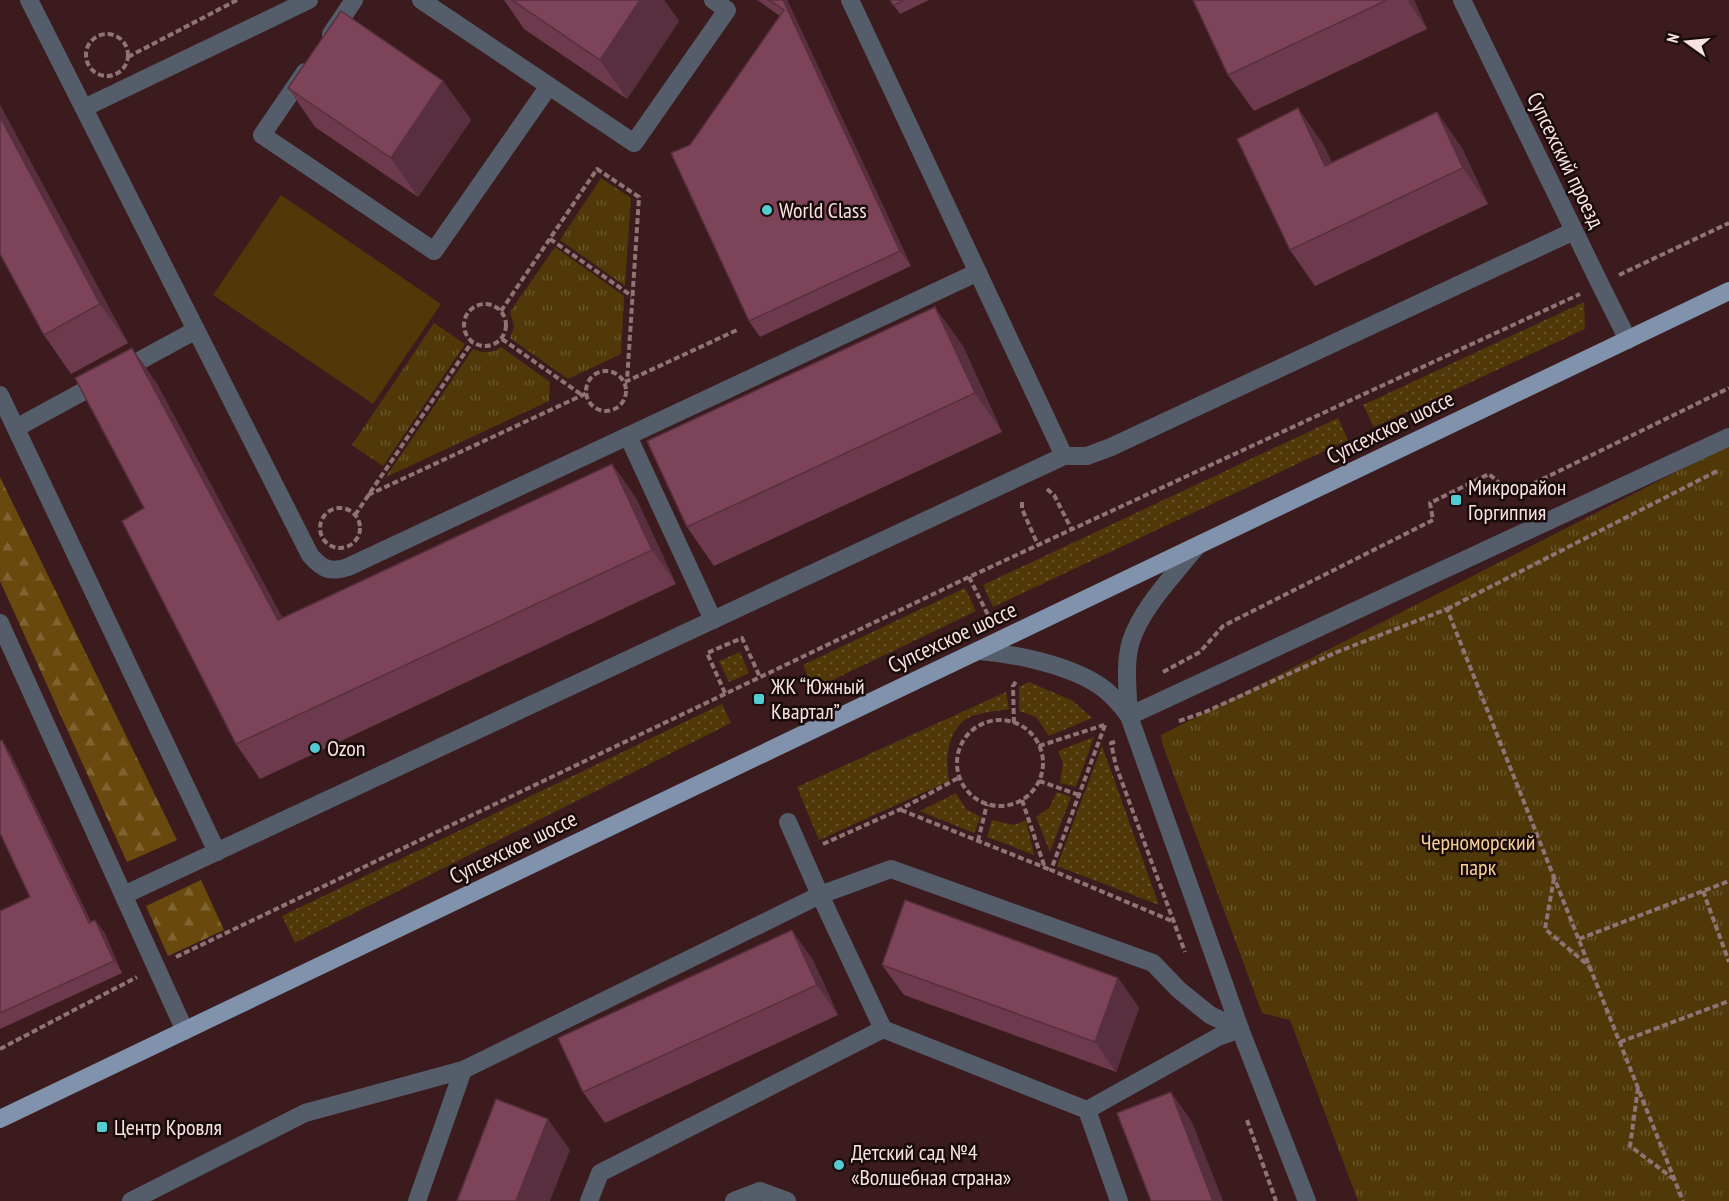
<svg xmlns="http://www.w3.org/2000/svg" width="1729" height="1201" font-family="'PT Sans Narrow',sans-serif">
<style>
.grass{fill:url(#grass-dots)}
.forest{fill:url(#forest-firs)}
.park{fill:url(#park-tufts)}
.garden{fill:#503809}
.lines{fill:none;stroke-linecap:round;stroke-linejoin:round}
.path{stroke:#8f7375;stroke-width:4;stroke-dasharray:6 3;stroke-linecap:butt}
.minor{stroke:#545d69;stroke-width:18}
.major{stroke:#8192ac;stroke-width:18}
.wall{fill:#6c3a4c}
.shaded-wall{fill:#582f3e}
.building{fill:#7d4358;stroke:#582f3e;stroke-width:1.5}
.poi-dot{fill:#52ccd0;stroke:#190b0b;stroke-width:2}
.labels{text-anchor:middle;stroke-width:5;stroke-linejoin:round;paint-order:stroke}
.street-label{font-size:22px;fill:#f8e1e1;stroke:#190b0b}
.poi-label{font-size:22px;fill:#f8e1e1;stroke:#190b0b;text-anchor:start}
.park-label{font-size:22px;fill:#f9d193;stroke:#190b0b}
</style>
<defs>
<pattern id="grass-dots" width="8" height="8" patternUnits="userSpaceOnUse" patternTransform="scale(1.5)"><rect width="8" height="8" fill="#503809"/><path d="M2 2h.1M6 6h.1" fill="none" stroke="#6a542d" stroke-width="1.8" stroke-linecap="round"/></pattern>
<pattern id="forest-firs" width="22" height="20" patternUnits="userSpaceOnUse" patternTransform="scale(1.5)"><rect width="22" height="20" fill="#69490d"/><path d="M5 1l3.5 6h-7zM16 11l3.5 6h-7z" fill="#7f6330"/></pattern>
<pattern id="park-tufts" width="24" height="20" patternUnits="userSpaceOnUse" patternTransform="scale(1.5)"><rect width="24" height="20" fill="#503809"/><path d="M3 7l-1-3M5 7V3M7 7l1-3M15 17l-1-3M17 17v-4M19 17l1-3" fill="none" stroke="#6a542d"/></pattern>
</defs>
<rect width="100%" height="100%" fill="#3b1b1d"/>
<!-- grass -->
<g class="grass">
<path d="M1584,302L1585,329L1374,427L1363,405Z"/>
<path d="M1338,418L1348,440L993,607L983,585Z"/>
<path d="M965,588L976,611L814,689L803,665Z"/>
<path d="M740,652L749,673L729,682L719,661Z"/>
<path d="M1029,682L1073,701L1092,718L1049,736L1036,717L1019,711V687Z"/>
<path d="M1006,692L1009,709C998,711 983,712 972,716C947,727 945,758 949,781L819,840L797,787Z"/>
<path d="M722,704L731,723L295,943L282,916Z"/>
<path d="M1094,737L1076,787L1060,783L1063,763L1058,751Z"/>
<path d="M1102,746L1159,905L1057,866Z"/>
<path d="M1057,792L1071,797L1050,852L1036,817L1049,808Z"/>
<path d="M956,793L966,809L981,817L974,833L920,811Z"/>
<path d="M992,820L1014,825L1026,820L1034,855L987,837Z"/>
</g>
<!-- forest -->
<g class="forest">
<path d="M0,477L177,840L127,862L0,581Z"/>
<path d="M201,880L224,930L168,956L146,906Z"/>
</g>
<!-- park -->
<g class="park">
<path d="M601,178L631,198L625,286L560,240Z"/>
<path d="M555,247L624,296L621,354L568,379L510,338L514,327L510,312Z"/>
<path d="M434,323L465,344L383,466L352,445Z"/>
<path d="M501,347L550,382L549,401L386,477L473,349C482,353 492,354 501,347Z"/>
<path d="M1729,445V1201H1358L1290,1020L1262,1013L1162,743L1161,735Z"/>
</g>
<!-- garden -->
<path class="garden" d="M281,195L441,304L373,404L213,295Z"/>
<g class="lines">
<!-- path -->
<g class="path">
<circle cx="107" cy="55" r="21"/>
<path d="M128,57L237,0"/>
<path d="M550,239L632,296"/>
<path d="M1619,275L1729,223"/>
<circle cx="485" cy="325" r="21"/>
<path d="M501,311L597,169L639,197L627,381"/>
<path d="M502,339L582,395"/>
<circle cx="606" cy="391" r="20"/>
<path d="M625,382L737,330"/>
<path d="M1047,489L1054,495L1072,530"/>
<path d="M368,495L587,393"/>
<path d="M1022,502V509L1038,545"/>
<circle cx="340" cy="528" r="20"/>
<path d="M355,515L472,342"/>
<path d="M969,577L990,619"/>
<path d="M1447,609L1719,470"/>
<path d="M1163,672L1200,652L1223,626L1433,520L1430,503L1489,474L1512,494L1729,388"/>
<path d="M725,693L707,653L742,638L760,677"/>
<circle cx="1000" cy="763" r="43"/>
<path d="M1179,721L1205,712L1337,652L1447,609L1683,1201"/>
<path d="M1014,723L1013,686L1017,680"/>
<path d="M1105,725L1051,870L1172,921"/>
<path d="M1115,742L1111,743L1116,766L1185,952"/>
<path d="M1039,746L1104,725"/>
<path d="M1039,781L1079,795"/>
<path d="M1022,800L1045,868"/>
<path d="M901,810L1051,870"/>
<path d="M978,841L987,804"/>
<path d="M823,844L901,809L960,777"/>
<path d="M1554,878L1545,929L1589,966"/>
<path d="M1703,891L1729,962"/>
<path d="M1579,939L1729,881"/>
<path d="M176,957L969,577L1580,294"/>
<path d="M1620,1042L1729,1001"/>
<path d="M0,1049L137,977"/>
<path d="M1638,1088L1630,1146L1675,1180"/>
<path d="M1247,1120L1276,1201"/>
</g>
<!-- minor -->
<g class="minor">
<path d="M29,0L310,555C322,569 330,573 348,567L978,272"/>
<path d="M421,0L634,143L727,10L713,0"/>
<path d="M850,0L1064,456"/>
<path d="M1462,0L1600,284L1628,340"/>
<path d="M331,34L354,0"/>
<path d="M305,72L262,135L434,251L549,86"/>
<path d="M84,108L309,0"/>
<path d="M0,395L217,852"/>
<path d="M16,428L196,330"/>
<path d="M628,436L713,620"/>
<path d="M0,623L185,1031"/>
<path d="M979,651C1016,654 1069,665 1100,686C1112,694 1121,705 1129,716L1240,1029L1307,1201"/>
<path d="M1129,716L1729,437"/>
<path d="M1129,716C1128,692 1124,664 1131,641C1142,607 1175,574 1197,546"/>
<path d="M788,822L820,895L891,869L1153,963L1179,990L1210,1015L1240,1029"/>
<path d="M124,895L1064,456H1087L1111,447L1574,231"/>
<path d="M1087,1110L1218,1037L1240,1029"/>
<path d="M131,1201L305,1113L463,1070L820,895L883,1029"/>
<path d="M417,1201L463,1070"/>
<path d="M589,1201L600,1173L883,1029L1087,1110L1119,1201"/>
<path d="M734,1201L760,1191L787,1201"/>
</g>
<!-- major -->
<path class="major" d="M0,1119L1729,291"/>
</g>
<!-- wall -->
<g class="wall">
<path d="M504,0H664L679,21L627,99L524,29Z"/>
<path d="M757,0H787L911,266L760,337L749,321L690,145L780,16Z"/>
<path d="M890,0H929L900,14Z"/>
<path d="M1193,0H1414L1427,29L1254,111L1228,75Z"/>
<path d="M443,81L471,120L418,197L315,127L288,88Z"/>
<path d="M0,105L128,343L71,374L44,335L0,254Z"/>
<path d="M1323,144L1332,163L1462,148L1488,204L1315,286L1290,250Z"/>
<path d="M963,346L1002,432L714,566L687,527Z"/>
<path d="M156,382L282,618L612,464L636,498L676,584L260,779L236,744L144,508Z"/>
<path d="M10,753L91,922L95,920L104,932L122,973L0,1029V911L30,897Z"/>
<path d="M813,960L838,1015L605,1123L583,1092Z"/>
<path d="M882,965L1118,978L1139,1008L1116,1072L904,995Z"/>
</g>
<!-- shaded-wall -->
<g class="shaded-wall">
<path d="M640,0H664L679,21L627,99L600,60Z"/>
<path d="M783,0H787L911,266L900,251Z"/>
<path d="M1407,0H1414L1427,29Z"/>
<path d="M443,81L471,120L418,197L391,158Z"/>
<path d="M0,105L128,343L100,304L0,117Z"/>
<path d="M1298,108L1323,144L1350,202L1325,166Z"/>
<path d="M1437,112L1462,148L1488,204L1463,168Z"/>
<path d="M935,307L963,346L1002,432L975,393Z"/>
<path d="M132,348L156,382L302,654L278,620Z"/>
<path d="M612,464L636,498L676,584L652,550Z"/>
<path d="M2,740L10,753L97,935L89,923Z"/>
<path d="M95,920L104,932L122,973L114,961Z"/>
<path d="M792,930L813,960L838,1015L817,985Z"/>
<path d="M1118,978L1139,1008L1116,1072L1095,1042Z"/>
<path d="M1171,1092L1192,1122L1223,1201H1213Z"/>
<path d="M548,1119L570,1150L550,1201H516Z"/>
</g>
<!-- building -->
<g class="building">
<path d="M512,0H640L600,60Z"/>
<path d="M769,0H783L900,251L749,321L671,153L690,145L784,10Z"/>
<path d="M890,0H905L893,5Z"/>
<path d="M1193,0H1387L1228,75Z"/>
<path d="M341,11L443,81L391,158L288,88Z"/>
<path d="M1298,108L1325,166L1437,112L1463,168L1290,250L1237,139Z"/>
<path d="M0,117L100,304L44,335L0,254Z"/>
<path d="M935,307L975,393L687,527L647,441Z"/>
<path d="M132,348L278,620L612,464L652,550L236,744L122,521L144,508L75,378Z"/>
<path d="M2,740L89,923L95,920L114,961L0,1013V911L30,897L0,833V741Z"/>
<path d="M905,900L1118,978L1095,1042L882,965Z"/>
<path d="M792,930L817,985L583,1092L558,1038Z"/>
<path d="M1171,1092L1213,1201H1151L1117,1113Z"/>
<path d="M496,1099L548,1119L516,1201H457Z"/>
</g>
<!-- markers -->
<g class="poi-dot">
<circle cx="767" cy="210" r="6"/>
<rect x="1450" y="494" width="12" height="12" rx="3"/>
<rect x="753" y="693" width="12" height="12" rx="3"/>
<circle cx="315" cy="748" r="6"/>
<rect x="96" y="1121" width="12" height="12" rx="3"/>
<circle cx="839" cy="1165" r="6"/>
</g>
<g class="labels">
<!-- street labels -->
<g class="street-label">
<text transform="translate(1566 160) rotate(64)" y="8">Супсехский проезд</text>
<text transform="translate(1390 427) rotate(-26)" y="8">Супсехское шоссе</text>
<text transform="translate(952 637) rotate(-25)" y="8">Супсехское шоссе</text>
<text transform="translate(513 847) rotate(-26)" y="8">Супсехское шоссе</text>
</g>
<!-- poi labels -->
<g class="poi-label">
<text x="779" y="218">World Class</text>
<text x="1468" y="495">Микрорайон<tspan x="1468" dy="25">Горгиппия</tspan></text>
<text x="771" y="694">ЖК “Южный<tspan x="771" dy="25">Квартал”</tspan></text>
<text x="327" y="756">Ozon</text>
<text x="114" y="1135">Центр Кровля</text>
<text x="851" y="1160">Детский сад №4<tspan x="851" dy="25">«Волшебная страна»</tspan></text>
</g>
<!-- park labels -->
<g class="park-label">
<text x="1478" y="850">Черноморский<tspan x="1478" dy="25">парк</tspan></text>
</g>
</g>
<!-- north arrow -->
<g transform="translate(1687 42) rotate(285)" stroke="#190b0b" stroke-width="4.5" paint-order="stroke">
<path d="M0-4.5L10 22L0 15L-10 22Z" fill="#f8e1e1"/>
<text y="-9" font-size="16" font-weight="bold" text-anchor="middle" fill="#f8e1e1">N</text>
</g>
</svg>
